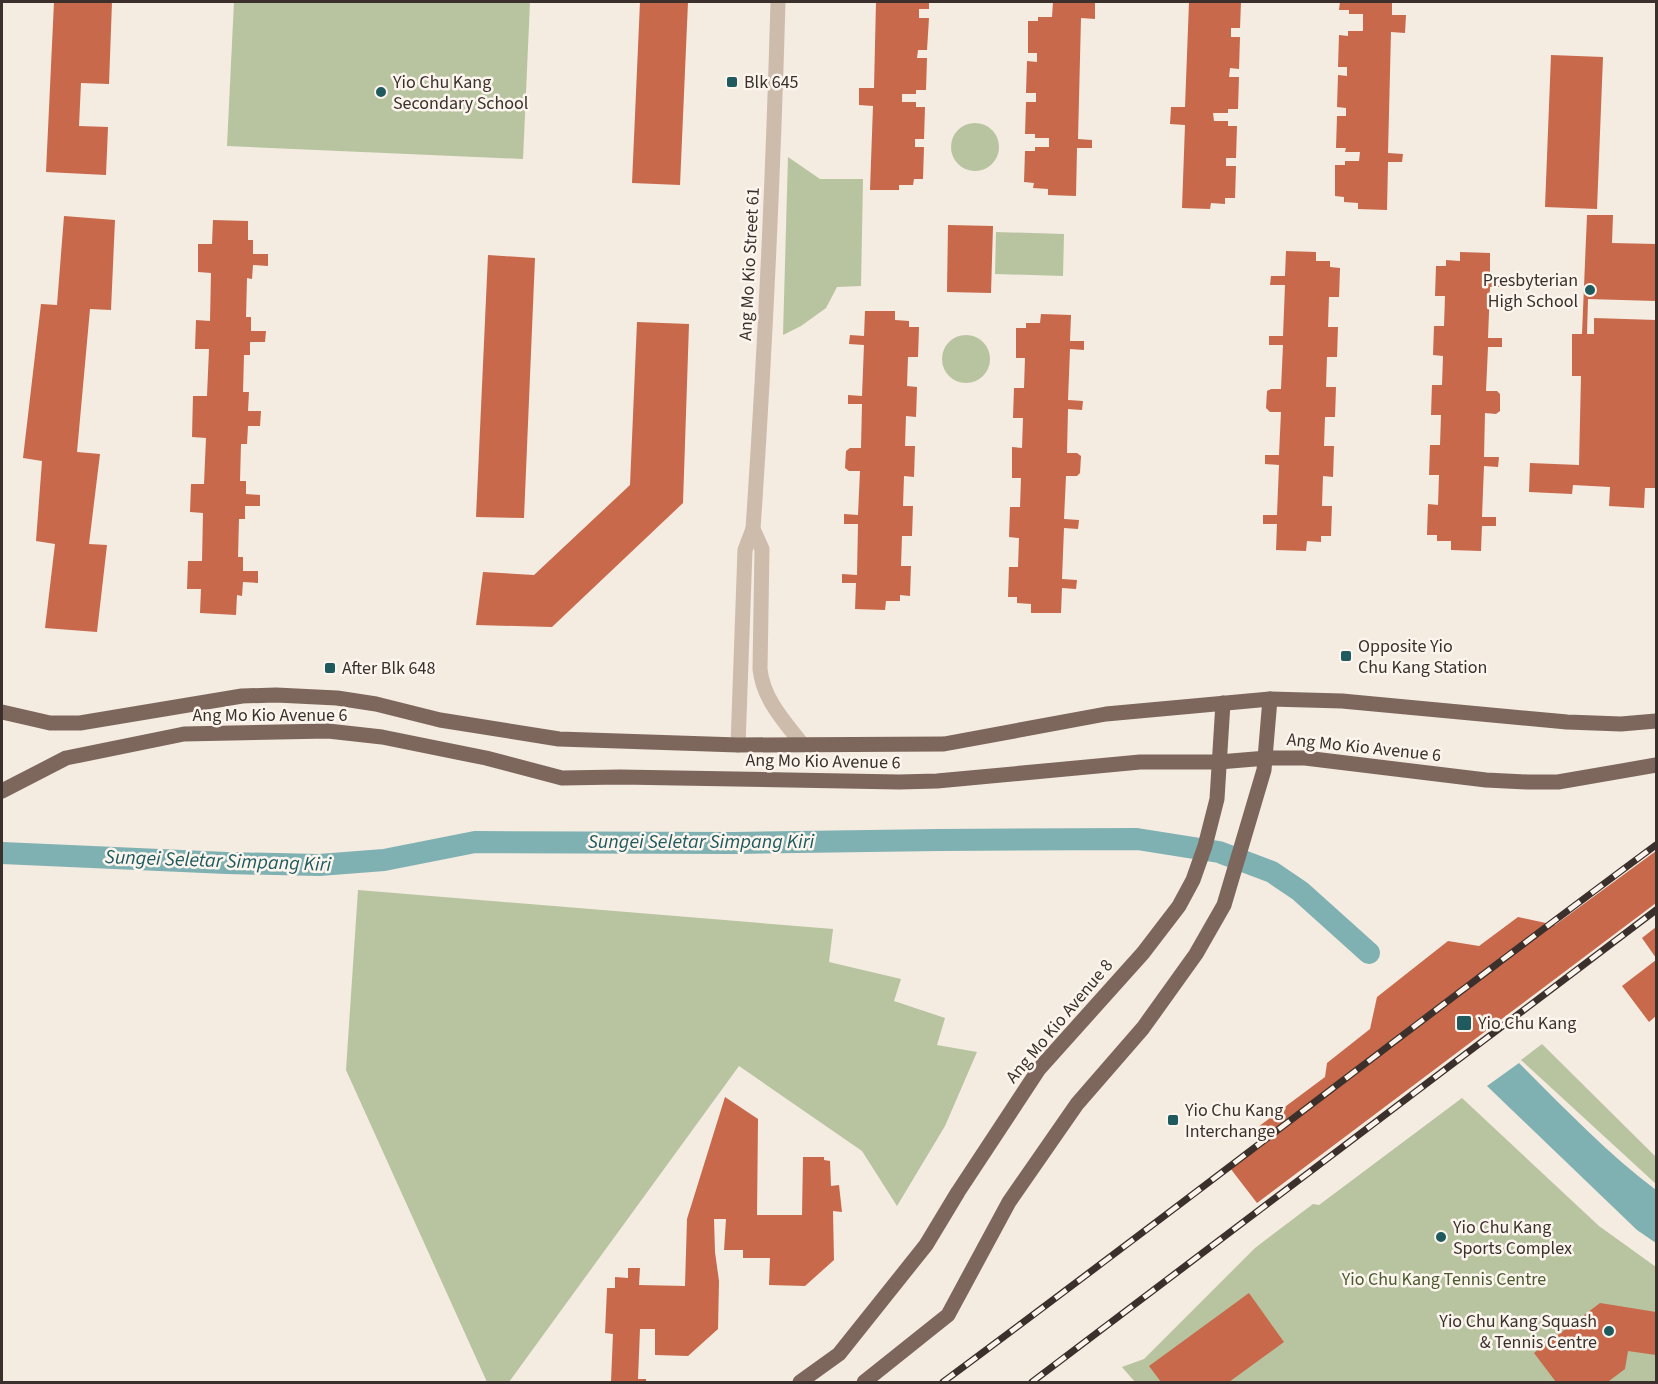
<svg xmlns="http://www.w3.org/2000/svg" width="1658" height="1384" font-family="'Source Sans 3',sans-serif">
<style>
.green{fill:#b8c4a0}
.water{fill:#7fb0b2}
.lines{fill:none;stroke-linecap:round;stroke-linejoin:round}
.stream{stroke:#7fb0b2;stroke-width:7}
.canal{stroke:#7fb0b2;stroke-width:22}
.building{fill:#c8694b}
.minor{stroke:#cdbbac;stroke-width:15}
.major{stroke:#7d675c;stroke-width:15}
.rail-casing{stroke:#3b302b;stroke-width:7}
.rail{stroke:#fbf5ee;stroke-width:4.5;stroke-dasharray:14;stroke-linecap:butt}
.poi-dot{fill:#1f5a5e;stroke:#fbf5ee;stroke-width:2}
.labels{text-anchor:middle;stroke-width:5;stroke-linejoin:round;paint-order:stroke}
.poi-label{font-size:18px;fill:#3b302b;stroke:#fbf5ee;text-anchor:start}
.street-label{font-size:18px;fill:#3b302b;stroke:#fbf5ee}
.park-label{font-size:18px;fill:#4a5a2e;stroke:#fbf5ee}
.water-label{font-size:20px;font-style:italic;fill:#1f5a5e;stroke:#fbf5ee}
</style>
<rect width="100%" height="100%" fill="#f4ebe1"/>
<!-- green -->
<g class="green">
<path d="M234,2H530L523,159L227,146Z"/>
<circle cx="975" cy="147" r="24"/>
<path d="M788,157L820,179H863L861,286L837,287L826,308L801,326L783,335Z"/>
<path d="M996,232L1064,234L1063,276L995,274Z"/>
<circle cx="966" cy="359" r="24"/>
<path d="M358,890L833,929L829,962L901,979L894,1001L945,1018L937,1045L977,1052L945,1126L897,1206L862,1151L739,1066L509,1382H487L346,1070Z"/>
<path d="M1542,1044L1656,1157V1184L1521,1060Z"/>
<path d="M1462,1098L1599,1226L1656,1267V1382H1135L1122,1367L1144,1359L1255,1248L1313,1204L1319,1205Z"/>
</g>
<!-- water -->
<path class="water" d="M1519,1063C1563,1107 1607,1153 1656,1190V1243L1637,1230L1487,1086Z"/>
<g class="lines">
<!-- stream -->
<path class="stream" d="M58,850L70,857"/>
<!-- canal -->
<path class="canal" d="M2,853L227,863L319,865L384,860L475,842L734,843L939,840L1137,839L1219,852L1272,872L1300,891L1369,953"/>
</g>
<!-- building -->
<g class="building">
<path d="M54,2H112L109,84L81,83L79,126L108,127L106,175L46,172Z"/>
<path d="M640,2H688L680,185L632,183Z"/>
<path d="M876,2H929V9H919V18H929L927,50H918L917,58H927L926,90H916V94H902V102H916V107H925L924,139H915V147H924L923,179H914L913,185H899V190H870L873,106L859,105V88H874Z"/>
<path d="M1053,2H1095V19L1081,18L1078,139L1092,140V148H1077L1076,196L1048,195V189L1033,188L1034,183L1024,182L1025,151H1035V147H1049V138H1035V134H1025L1026,102H1036V93H1026L1027,61L1037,62V53H1028V21H1038V17H1052Z"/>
<path d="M1189,2H1241L1240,28H1231V37H1240L1239,69L1230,68L1229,77H1239L1238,109H1228V113H1213L1214,121H1228V126H1237L1236,158H1226V166H1236L1235,198H1225V204L1211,203L1210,209L1182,208L1185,125L1170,124L1171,107H1185Z"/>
<path d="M1340,2H1392V15H1406L1405,33L1391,32L1388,153L1403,154L1402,162H1388L1387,210L1358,209V203L1344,202V197L1335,196V165H1345V161H1359L1360,152H1345L1346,148H1336L1337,116H1346V108L1337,107L1338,75L1347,76V67H1338L1339,35L1348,36V31H1363V14H1349V10H1339Z"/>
<path d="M1551,55L1603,57L1597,209L1545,207Z"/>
<path d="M1587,215H1613L1612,243L1656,244V301L1588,299L1587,334H1594V318L1656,320V488H1645L1644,508L1609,506L1610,487L1573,485L1572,494L1529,492L1530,463L1579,465L1581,376H1572V334H1582Z"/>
<path d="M64,216L115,220L111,310L90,309L77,452L100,454L89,544L107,545L97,632L45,628L55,544L36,541L42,461L23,458L41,304L57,305Z"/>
<path d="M213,220L248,221V240H253V254H268V266L253,265L252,279L247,278L246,317H251V331H266L265,342H250V355H244L243,392H249L248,411H261L260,426H248L247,444H241L240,481H246V494L260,495V506H245V519H239L238,557H243V571H258V583L243,582L242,596L237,595L236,615L200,613L201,589H187L188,561H202L203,513L190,512L191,484H204L206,438L192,437L193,396H207L209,349H195L196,320L210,321L211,273L198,272V244H212Z"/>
<path d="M948,225L993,226L991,293L947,292Z"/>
<path d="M1286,251L1316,252V261H1330V267L1340,268L1339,297H1329L1328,327H1338L1337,357H1327L1326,387H1336L1335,417H1325L1324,446H1334L1333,477L1323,476L1322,506H1332L1331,536H1321V542L1307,541L1306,551L1276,550L1277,524H1263V515H1277L1279,465L1265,464V455H1279L1281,412H1270L1266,408L1267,391L1271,389H1281L1283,345H1269V336H1283L1285,285H1270L1271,276H1285Z"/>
<path d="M1460,252L1490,253V278H1504V287H1490L1488,338H1502V347H1488L1486,391H1497L1500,394V411L1496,414L1485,413L1484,457H1499L1498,467L1484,466L1482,517H1496V526H1482L1481,551L1451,550V541H1437V535H1427L1428,504L1438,505L1439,475H1429L1430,445H1440L1441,415H1431L1432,385H1442L1443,356L1433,355L1434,326H1444L1445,296H1435L1436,266H1446V260L1460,261Z"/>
<path d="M488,255L535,258L524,518L476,517Z"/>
<path d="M865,311H895V320L909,321V327H919L918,357H908L907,386L917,387L916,417L906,416L905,446H915L914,477L904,476L903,506H913L912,536H902L901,566H911L910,596L900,595V601H886L885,610L855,609L856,583H842V574L857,575L858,524H844V514L858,515L860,471H849L845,468L846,451L850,448H861L862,404H848V395L862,396L864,345L849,344L850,335L864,336Z"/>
<path d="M1041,314L1071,315L1070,341H1084V350L1070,349L1068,400L1083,401L1082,410L1068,409L1067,453H1077L1081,456L1080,473L1077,476H1066L1064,519L1079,520L1078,529L1064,528L1062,579L1077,580L1076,589L1062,588L1061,613H1031V604L1017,603V597H1008L1009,567H1018L1019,538L1009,537L1010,507H1020L1021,478H1012V447L1022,448L1023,418H1013L1014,388H1024L1025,358H1016V328H1026V323H1040Z"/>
<path d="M637,322L689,324L683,503L552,627L476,625L483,572L534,575L630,485Z"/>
<path d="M1656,851V903L1257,1203L1230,1168L1268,1139L1258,1127L1325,1077L1327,1063L1370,1029L1377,997L1448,941L1479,946L1518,917L1555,925Z"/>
<path d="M1656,927V958L1642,938Z"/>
<path d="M1656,960V1016L1649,1022L1622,986Z"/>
<path d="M725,1097L758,1119L757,1215H802L803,1157H824V1160L830,1161L831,1186L839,1185L842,1212L833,1211L834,1260L805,1286L769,1285L770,1258H743V1250H724L726,1219H714L715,1252L719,1281L718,1329L688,1356L655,1355V1329H640L638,1379H646V1382H611L613,1334L605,1333L607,1288H615V1277L628,1278V1268H640L639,1285L685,1286L687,1219Z"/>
<path d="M1249,1293L1284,1342L1229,1382H1161L1149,1366Z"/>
<path d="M1600,1303L1656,1312V1355L1628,1351L1625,1369L1609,1381L1610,1382H1556L1534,1353Z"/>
</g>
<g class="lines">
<!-- minor -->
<g class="minor">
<path d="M753,529L762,549L760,669C763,699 784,721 802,744"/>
<path d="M738,745L745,550L753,529C765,353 773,178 778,2"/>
</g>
<!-- major -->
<g class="major">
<path d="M2,712L50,723H80L242,696L276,695L337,698L376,704L440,720L559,739L738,745L944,744L1106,714L1270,699L1342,701L1567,722L1621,724L1656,721"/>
<path d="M2,791L66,758L184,734L328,731L382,737L486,758L562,778L620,777L899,782L937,781L1140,762H1219L1267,758H1305L1486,780L1527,782H1558L1656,765"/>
<path d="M800,1382L839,1354L926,1245L958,1192L1039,1069L1143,953L1179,906L1193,880L1205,846L1217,799L1223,703"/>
<path d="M864,1382L948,1315L1009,1202L1077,1104L1143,1028L1196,954L1224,905L1264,770L1270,699"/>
</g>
<!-- rail casing -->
<g class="rail-casing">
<g id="rail">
<path d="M943,1382C1182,1205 1417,1022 1656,845"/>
<path d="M1032,1382L1656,910"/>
</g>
</g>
<!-- rail -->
<use href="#rail" class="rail"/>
</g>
<!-- markers -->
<g class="poi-dot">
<rect x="726" y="76" width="12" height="12" rx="3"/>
<circle cx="381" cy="92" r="6"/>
<circle cx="1590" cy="290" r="6"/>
<rect x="1340" y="650" width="12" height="12" rx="3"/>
<rect x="324" y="662" width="12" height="12" rx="3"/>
<rect x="1456" y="1015" width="16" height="16" rx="3"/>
<rect x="1167" y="1114" width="12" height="12" rx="3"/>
<circle cx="1441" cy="1237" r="6"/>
<circle cx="1609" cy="1331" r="6"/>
</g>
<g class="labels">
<!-- poi labels -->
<g class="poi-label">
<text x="393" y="88">Yio Chu Kang<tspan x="393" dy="21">Secondary School</tspan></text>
<text x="744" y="88">Blk 645</text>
<text x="1578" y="286" text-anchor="end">Presbyterian<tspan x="1578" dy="21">High School</tspan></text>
<text x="1358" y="652">Opposite Yio<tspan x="1358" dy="21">Chu Kang Station</tspan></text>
<text x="342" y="674">After Blk 648</text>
<text x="1478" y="1029">Yio Chu Kang</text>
<text x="1185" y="1116">Yio Chu Kang<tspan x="1185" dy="21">Interchange</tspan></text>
<text x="1453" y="1233">Yio Chu Kang<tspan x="1453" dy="21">Sports Complex</tspan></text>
<text x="1597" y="1327" text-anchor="end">Yio Chu Kang Squash<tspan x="1597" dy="21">&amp; Tennis Centre</tspan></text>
</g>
<!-- street labels -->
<g class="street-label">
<text transform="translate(749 264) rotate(-87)" y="6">Ang Mo Kio Street 61</text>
<text x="270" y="721">Ang Mo Kio Avenue 6</text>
<text transform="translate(1364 747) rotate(6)" y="6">Ang Mo Kio Avenue 6</text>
<text transform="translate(823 761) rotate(1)" y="6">Ang Mo Kio Avenue 6</text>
<text transform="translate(1059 1021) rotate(-50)" y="6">Ang Mo Kio Avenue 8</text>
</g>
<!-- park labels -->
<g class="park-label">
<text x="1444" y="1285">Yio Chu Kang Tennis Centre</text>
</g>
<!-- water labels -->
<g class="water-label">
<text x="701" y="848">Sungei Seletar Simpang Kiri</text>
<text transform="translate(218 860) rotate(2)" y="7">Sungei Seletar Simpang Kiri</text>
</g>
</g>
<!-- border -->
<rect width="1658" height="1384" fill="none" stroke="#3b302b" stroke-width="6"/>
</svg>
